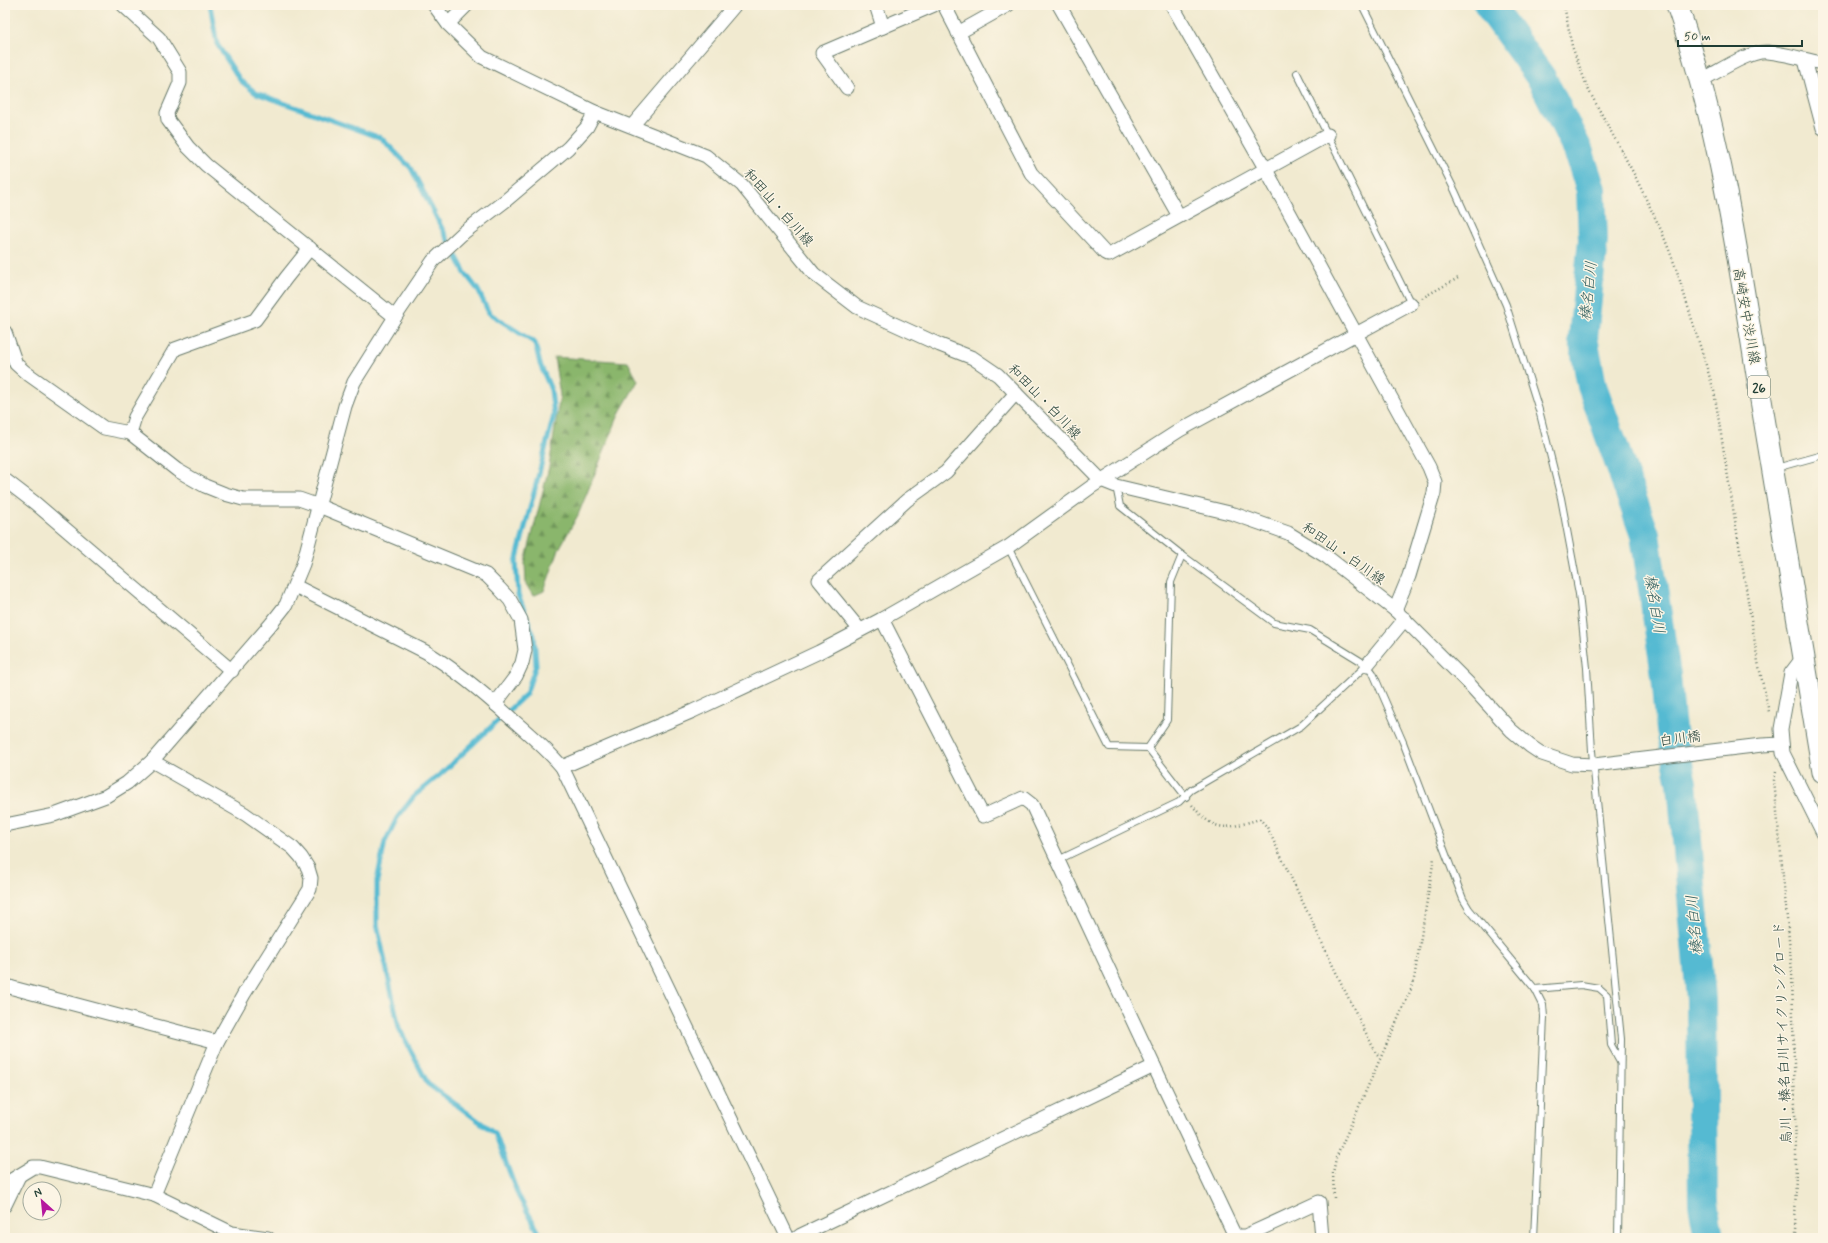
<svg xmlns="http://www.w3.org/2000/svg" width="1828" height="1243" font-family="Mynerve,'Klee One',sans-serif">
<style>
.forest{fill:url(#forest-firs);stroke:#547a50}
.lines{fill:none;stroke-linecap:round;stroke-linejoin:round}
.stream{stroke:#54bad2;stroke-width:5}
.river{stroke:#54bad2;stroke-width:30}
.service-casing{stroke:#687a6b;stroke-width:8}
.minor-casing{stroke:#687a6b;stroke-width:15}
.primary-casing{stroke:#687a6b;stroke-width:23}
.path{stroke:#687a6b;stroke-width:2.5;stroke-dasharray:1 3;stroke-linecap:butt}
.service{stroke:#fff;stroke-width:6}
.minor{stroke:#fff;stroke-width:13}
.primary{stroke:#fff;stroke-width:21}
.labels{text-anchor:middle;stroke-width:3;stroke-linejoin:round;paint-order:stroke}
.shield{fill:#fcf5e5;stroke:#617469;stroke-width:1}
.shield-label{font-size:13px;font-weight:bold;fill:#1f3d34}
.street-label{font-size:14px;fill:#1f3d34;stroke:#fcf5e5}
.water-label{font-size:15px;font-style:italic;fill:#2c5c5c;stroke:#fcf5e5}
</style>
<defs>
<pattern id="forest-firs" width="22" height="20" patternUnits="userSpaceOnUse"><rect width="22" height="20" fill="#8ab66c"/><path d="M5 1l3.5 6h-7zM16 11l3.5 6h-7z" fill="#70955a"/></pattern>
</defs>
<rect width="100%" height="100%" fill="#fcf5e5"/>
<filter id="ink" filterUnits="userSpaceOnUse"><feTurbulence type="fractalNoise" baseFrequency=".025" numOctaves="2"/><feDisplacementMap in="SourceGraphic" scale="8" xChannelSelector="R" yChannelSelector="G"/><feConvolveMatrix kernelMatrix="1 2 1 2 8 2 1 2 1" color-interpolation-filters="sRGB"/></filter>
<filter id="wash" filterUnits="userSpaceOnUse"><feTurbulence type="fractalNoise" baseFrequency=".012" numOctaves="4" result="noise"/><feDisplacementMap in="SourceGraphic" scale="16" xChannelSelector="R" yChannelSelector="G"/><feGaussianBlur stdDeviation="0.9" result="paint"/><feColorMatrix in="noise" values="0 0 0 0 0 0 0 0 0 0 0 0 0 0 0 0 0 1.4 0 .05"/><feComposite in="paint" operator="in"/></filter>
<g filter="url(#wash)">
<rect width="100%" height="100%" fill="#f1ead0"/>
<!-- forest -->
<path class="forest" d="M554,357L628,362L638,381L620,412L578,515L559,549L544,591L533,596L526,584L525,563L549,467L560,395Z"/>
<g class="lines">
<!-- stream -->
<path class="stream" d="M210,5L217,44L240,80L256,93L381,138L411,168L465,273L478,290L489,313L535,343L540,364L551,390L554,415L516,562L518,595L534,636L536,665L526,694L442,773L415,795L397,818L385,842L377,881V924L399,1028L428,1084L495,1133L518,1195L542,1238"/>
<!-- river -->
<path class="river" d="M1489,5L1542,79L1578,150L1591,190L1593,240L1583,338L1592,386L1645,535L1666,675L1671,730L1682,783L1701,999L1703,1203L1709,1238"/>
</g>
</g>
<g filter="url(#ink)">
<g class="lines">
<!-- service casing -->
<g class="service-casing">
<g id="service">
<path d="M1362,5L1455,191L1506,305L1539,410L1561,498L1579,594L1587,668L1592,751L1621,1039L1618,1238"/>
<path d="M1297,73L1411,304"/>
<path d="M1776,468L1823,455"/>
<path d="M1116,486L1120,506L1182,555L1274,623L1310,630L1367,665L1373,673L1403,742L1463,899L1469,909L1535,989L1543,1005L1544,1017L1534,1238"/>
<path d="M1008,547L1109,747L1148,748L1186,797"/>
<path d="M1148,748L1167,720L1171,582L1182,555"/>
<path d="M1058,860L1179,802L1191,790L1301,726L1367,665"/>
<path d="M1535,989L1581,985L1599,988L1607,995L1611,1045L1620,1061"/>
</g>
</g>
<!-- minor casing -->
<g class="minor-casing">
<g id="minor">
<path d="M123,5L159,38L180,72V83L167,113L168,120L188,147L206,165L395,317"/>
<path d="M434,5L448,24L482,57L595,112L706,156L742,185L814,274L857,307L940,345L973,358L998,375L1101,480L1116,486L1234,514L1288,533L1327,557L1395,610L1471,686L1511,730L1530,746L1542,754L1572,764L1594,765L1762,745L1782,744"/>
<path d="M876,5L883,27"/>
<path d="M944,5L1031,173L1105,253L1109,255L1328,135"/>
<path d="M1059,5L1179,216"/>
<path d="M1172,5L1265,168L1429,467L1435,482L1434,493L1409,576L1395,610"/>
<path d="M448,24L467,5"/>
<path d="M958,33L1008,5"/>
<path d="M1805,60L1823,128"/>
<path d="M1700,81C1718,72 1749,50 1768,52C1787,54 1805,60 1823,63"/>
<path d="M847,88L822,53L934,5"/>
<path d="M632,126L735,5"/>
<path d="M5,332L16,364L25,372L104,428L130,433L177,470L205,486L225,494L243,499H299L319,506L486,575L499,588L510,600L521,620L525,650L522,663L516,676L495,704"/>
<path d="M130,433L135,417L175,349L255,320L286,278L310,248"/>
<path d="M5,480L35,503L232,671"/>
<path d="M295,586L426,652C458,671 486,695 513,720C530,735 547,749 562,767L788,1238"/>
<path d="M882,619L983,816L1023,798L1032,805L1154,1066L1235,1236H1245L1319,1202L1322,1238"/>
<path d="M860,630L819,580L907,500L946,472L1016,393"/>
<path d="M1804,656L1791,673L1781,729L1783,753L1823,833"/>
<path d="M1367,665L1405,619"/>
<path d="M152,761L245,814L293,848L301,857L308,868L311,878L310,889L244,994L217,1042L154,1195"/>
<path d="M562,767L693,711L819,652L882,619L1008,547L1091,487L1180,430L1411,304"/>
<path d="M5,825L54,815L106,796L127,783L152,761L271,624L286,605L303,564L345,406L354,382L395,317L433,261L463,233L505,201L568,148L587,127L595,112"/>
<path d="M5,985L13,988L217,1042"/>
<path d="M5,1184L33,1167H40L154,1195L232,1233L268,1238"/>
<path d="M5,1205L19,1176"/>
<path d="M797,1238L801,1235L1154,1066"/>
</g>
</g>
<!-- primary casing -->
<g class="primary-casing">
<path id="primary" d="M1677,5C1721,132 1740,268 1761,400C1781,524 1803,648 1823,772"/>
</g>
<!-- path -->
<g class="path">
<path d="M1564,5L1572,46L1588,89L1634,174L1662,232L1676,268L1714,391L1758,662L1769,712"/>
<path d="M1422,298L1460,277"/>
<path d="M1776,772L1774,780L1792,972L1796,1154L1795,1238"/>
<path d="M1192,805C1216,835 1228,828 1260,819L1267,827L1343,987L1376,1053L1380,1057"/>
<path d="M1334,1198L1333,1173L1336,1158L1413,985L1434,858"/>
</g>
<!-- service -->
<use href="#service" class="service"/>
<!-- minor -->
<use href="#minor" class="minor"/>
<!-- primary -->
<use href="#primary" class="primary"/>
</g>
</g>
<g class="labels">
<!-- shield labels -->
<rect class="shield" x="1748" y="376" width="22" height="22" rx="3"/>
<g class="shield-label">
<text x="1759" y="392">26</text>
</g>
<!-- street labels -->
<g class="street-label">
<text transform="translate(779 207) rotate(49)" y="5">和田山・白川線</text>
<text transform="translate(1747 316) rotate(80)" y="5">高崎安中渋川線</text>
<text transform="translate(1045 401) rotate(46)" y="5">和田山・白川線</text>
<text transform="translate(1344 553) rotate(35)" y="5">和田山・白川線</text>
<text transform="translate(1680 738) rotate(-7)" y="5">白川橋</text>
<text transform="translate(1782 1033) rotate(-92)" y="5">烏川・榛名白川サイクリングロード</text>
</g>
<!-- water labels -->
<g class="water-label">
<text transform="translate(1588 291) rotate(-84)" y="5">榛名白川</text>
<text transform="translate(1655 604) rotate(81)" y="5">榛名白川</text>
<text transform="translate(1694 925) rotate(-95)" y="5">榛名白川</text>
</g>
</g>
<!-- margin -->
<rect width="1828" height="1243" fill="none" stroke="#fcf5e5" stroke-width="20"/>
<!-- north arrow -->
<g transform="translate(42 1201) rotate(333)"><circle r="19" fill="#fcf5e5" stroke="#a4ab9e"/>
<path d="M0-3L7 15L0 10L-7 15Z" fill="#b5179e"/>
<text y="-6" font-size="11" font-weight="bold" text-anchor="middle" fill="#1f3d34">N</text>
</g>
<!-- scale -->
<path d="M1678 40v6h124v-6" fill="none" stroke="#1f3d34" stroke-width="2"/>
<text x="1684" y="40" font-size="12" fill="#1f3d34" stroke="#fcf5e5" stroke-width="3" paint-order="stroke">50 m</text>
</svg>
